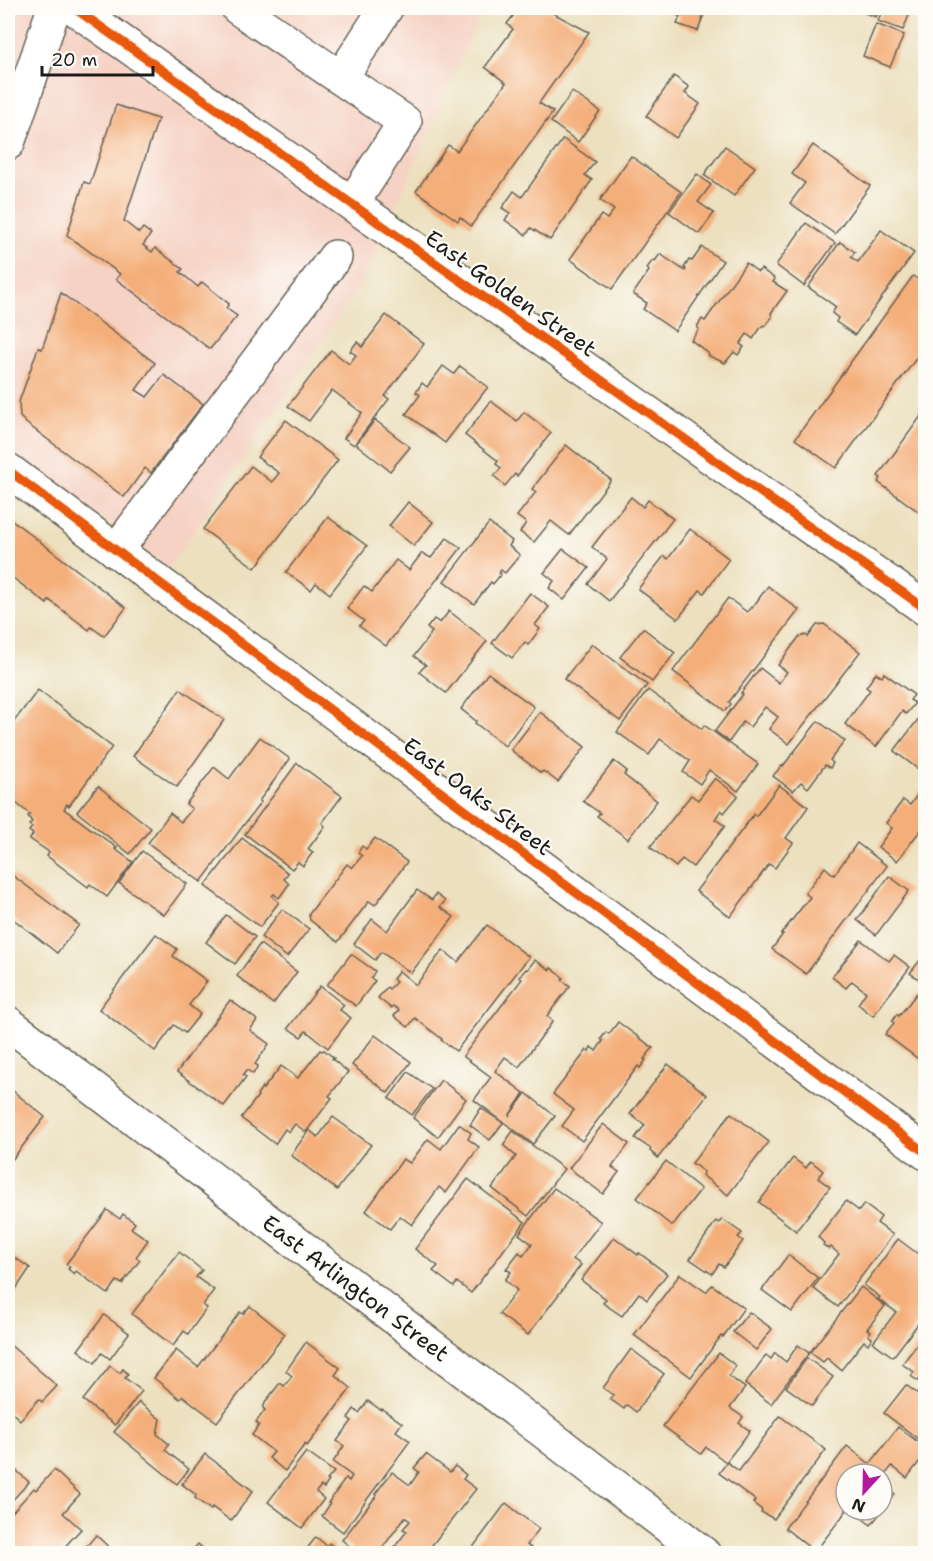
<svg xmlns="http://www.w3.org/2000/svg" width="933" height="1561" font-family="'Shantell Sans',sans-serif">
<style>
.built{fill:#f6d2c4}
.building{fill:#f4ae79}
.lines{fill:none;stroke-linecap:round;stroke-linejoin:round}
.minor-casing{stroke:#656155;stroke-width:36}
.major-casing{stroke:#656155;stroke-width:36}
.minor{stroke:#fff;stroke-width:33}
.major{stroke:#fff;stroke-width:33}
.cycleway-casing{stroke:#fdfcf7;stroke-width:13}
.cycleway{stroke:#e8590c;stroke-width:9}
.labels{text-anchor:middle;stroke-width:4.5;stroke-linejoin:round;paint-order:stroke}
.street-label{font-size:22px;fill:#1c1c1c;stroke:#fdfcf7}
</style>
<rect width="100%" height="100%" fill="#fdfcf7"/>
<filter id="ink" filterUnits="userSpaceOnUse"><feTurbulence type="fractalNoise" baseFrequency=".0167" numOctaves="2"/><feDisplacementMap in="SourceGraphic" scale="12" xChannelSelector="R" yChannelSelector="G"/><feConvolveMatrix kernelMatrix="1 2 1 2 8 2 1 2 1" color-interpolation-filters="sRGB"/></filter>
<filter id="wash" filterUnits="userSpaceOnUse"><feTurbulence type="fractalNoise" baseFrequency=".008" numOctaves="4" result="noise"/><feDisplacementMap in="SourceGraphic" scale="24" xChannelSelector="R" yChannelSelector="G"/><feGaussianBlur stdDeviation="1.35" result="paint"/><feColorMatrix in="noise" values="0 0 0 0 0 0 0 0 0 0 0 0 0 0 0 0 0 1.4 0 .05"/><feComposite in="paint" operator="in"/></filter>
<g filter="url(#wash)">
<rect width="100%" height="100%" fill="#ece0bf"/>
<!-- built -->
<path class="built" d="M8,8H484L362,283L169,568L8,449Z"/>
<g id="blocks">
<!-- building -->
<g class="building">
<path d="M519,8H543L589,32L539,103L553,112L471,226L460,217L458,221L416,191L448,145L457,151L506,83L485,67L513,29L507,24Z"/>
<path d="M658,8H706L698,31L677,24L680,16Z"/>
<path d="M861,8H879L876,17L860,11Z"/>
<path d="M883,8H912L903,30L878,21Z"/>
<path d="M876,24L904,35L890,67L863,56Z"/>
<path d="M674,76L689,87L685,93L700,104L676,138L646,116Z"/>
<path d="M572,92L600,111L578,142L551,122Z"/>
<path d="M116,105L158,119L124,221L139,233L143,228L151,234L143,245L152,252L155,248L183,269L180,272L198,287L202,282L229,304L226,308L237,316L210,349L116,279L120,274L67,235L84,182L90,184Z"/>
<path d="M563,139L595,162L585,175L592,180L550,240L531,228L526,235L505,220L510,213L502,208L514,191L522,197Z"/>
<path d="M813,145L870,186L835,234L790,203L805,183L792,174Z"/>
<path d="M725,146L755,167L734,196L704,175Z"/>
<path d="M631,156L681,192L612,289L570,259L601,215L607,219L614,210L600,200Z"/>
<path d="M697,174L711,185L698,202L714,213L699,234L669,212Z"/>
<path d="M806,223L835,243L804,286L776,265Z"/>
<path d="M881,230L914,253L855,335L836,322L838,318L832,313L836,307L808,287L840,242L855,252L851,257L858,262Z"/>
<path d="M702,247L723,261L675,331L643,309L647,303L633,294L649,271L647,268L653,260L655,261L660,254L685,271L686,269L684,268L689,260L692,261Z"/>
<path d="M746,263L758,272L761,269L775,279L773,282L787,291L771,313L772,317L766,325L762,326L753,339L747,334L740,344L744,347L738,355L734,352L725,363L709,356L708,353L691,340L699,329L697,327L702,319L705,321Z"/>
<path d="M913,276L926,285V345L836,468L795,439Z"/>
<path d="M61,293L155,363L136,390L147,397L164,375L203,404L151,473L145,468L124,497L26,423L20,417L19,402L38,348L42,349Z"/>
<path d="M386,315L424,344L385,396L389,399L354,445L344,438L362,413L332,390L309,421L288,406L331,350L349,364L356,355L350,351L357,342L362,347Z"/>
<path d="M443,366L454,374L460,366L488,387L445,443L406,414L420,395L416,392L422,383L427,387Z"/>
<path d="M491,401L517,421L524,412L551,433L517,476L515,474L505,486L494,476L501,468L496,464L498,461L465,435Z"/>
<path d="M926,409V503L919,512L878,482L881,478L878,476Z"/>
<path d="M286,420L338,460L255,568L203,529L251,466L272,482L279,473L257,457Z"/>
<path d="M375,420L410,447L390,471L356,444Z"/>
<path d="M566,445L611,480L569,535L551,521L534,542L520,532L526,523L517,516L536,492L532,489Z"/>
<path d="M631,497L643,507L648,500L673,519L609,601L588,584L607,559L592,547Z"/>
<path d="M408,502L433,522L414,546L389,526Z"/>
<path d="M8,517L126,608L104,636L91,627L89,630L49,600L47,604L8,574Z"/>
<path d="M328,517L367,546L330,594L316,583L311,590L286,572Z"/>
<path d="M489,523L512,541L509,546L520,555L505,573L501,570L499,573L501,574L493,584L491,582L474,604L444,581Z"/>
<path d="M690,529L729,559L704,593L700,590L678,619L638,589L664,556L668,559Z"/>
<path d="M447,538L461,548L386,646L359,626L364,621L347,608L364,586L372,592L396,560L409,570L422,553L431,558Z"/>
<path d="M563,549L589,568L564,600L549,588L554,581L544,573Z"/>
<path d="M768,586L799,610L729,702L731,704L725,711L673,671L728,598L747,612L751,607L752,608Z"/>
<path d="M530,593L549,607L535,625L540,629L528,645L525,642L512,658L492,643Z"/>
<path d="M449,611L487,641L446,693L419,672L426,665L414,656L432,632L427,628L434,619L440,623Z"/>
<path d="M824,624L860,652L789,744L769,729L778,717L765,707L750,727L743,722L729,742L715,731L743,694L741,693L760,668L779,683L787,672L778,665L799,637L806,635L808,637L817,625Z"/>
<path d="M643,628L675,653L652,682L620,657Z"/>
<path d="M592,644L647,685L620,721L564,679Z"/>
<path d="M488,673L534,707L505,746L475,723L476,721L461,709Z"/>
<path d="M876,673L882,677L884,673L914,695L910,700L915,703L906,714L902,711L876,747L845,724L870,690L866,687Z"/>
<path d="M180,689L224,720L177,787L133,756Z"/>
<path d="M38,690L112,747L69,806L67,804L64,809L117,848L115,849L133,862L107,897L90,884L88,887L47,856L49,852L30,839L33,834L29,831L32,827L29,825L32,822L28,816L30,814L8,797V735L12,730L9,728Z"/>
<path d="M648,690L702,729L704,725L758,764L738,791L709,770L700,784L683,772L690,761L660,739L649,755L617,732Z"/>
<path d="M926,709V775L894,751Z"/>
<path d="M540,712L585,747L558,782L543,771L541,773L511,750Z"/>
<path d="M818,721L845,741L830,760L833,763L830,768L825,765L808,788L801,782L793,791L773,776L782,765L783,766Z"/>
<path d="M260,737L290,759L259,801L261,802L201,882L148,843L170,813L181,822L192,809L186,804L214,767L229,779Z"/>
<path d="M614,761L627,771L624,775L657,801L628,839L597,816L600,813L583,801Z"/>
<path d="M297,763L342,796L322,823L325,826L308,849L313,852L303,866L298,862L292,869L245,834Z"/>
<path d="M715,778L738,796L724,813L721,810L715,819L725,826L693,867L682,859L676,867L650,847L691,795L698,800Z"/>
<path d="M926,783V823L897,861L878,847L892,828L886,823L903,800L910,805Z"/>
<path d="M779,785L808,807L786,838L793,843L775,868L769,864L730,917L696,891L754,814L756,816Z"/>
<path d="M98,786L151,828L130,854L77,812Z"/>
<path d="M242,838L288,873L284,879L289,884L279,898L274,894L272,896L279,902L260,927L205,886Z"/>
<path d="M375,838L407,862L375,905L369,901L338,942L310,920L309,914L347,864L352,868L362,856L358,853L362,846L366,849Z"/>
<path d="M857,843L887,866L806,974L772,949L783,934H781L810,897L805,893L825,867L834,875Z"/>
<path d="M142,851L187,884L164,915L119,883Z"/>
<path d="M8,872L79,925L57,953L8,915Z"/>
<path d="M889,876L909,891L876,935L857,920Z"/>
<path d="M417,890L432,900L436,894L445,901L440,907L454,917L411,973L381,952L375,960L354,944L372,919L387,931Z"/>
<path d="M282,909L309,929L287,957L261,937Z"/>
<path d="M226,915L255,937L235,964L206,942Z"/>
<path d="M487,925L529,957L456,1051L441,1040L442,1039L415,1018L408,1027L394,1016L399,1010L393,1006L391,1008L378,998L387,987L389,989L396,982L393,979L399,971L416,985L443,950L458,962Z"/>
<path d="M156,934L177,949L173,956L207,981L189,1005L200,1014L185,1033L174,1025L155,1051L99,1009Z"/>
<path d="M861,940L889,961L894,955L910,967L873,1016L858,1004L866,992L852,981L846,988L832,977Z"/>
<path d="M260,944L297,972L273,1004L237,976Z"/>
<path d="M926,953V984L910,973Z"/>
<path d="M351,954L375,971L371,978L375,981L356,1006L327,985Z"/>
<path d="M535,960L550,970L551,968L564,978L562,980L570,986L547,1016L553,1021L519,1067L505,1057L495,1071L524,1093L509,1116L526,1093L555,1116L533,1144L474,1100L491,1077L463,1056L522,979L519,977L526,969L527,970Z"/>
<path d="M320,986L344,1005L340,1010L351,1018L328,1048L306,1031L301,1037L288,1028Z"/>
<path d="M917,993L922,997L926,994L925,1064L885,1034L894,1023L892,1021L897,1014L899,1016Z"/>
<path d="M230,1000L257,1020L250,1030L269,1044L255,1064L258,1066L253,1074L247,1070L243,1075L246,1077L224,1106L177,1072Z"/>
<path d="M618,1022L653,1048L644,1059L646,1060L640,1068L638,1066L582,1141L562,1126L574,1110L553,1094L587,1050L589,1051L591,1047L596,1051L603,1041L601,1039L606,1032L609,1034Z"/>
<path d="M375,1035L411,1062L388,1093L352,1065Z"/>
<path d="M320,1050L322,1051L324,1050L334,1058L332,1059L348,1072L329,1096L332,1098L306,1132L295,1124L289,1132L285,1129L275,1144L241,1118L258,1096L257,1095L262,1087L263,1089L281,1066L298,1078Z"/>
<path d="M668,1064L707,1095L658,1158L650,1151L651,1149L635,1138L645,1125L630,1114Z"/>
<path d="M408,1072L432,1089L412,1115L389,1098Z"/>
<path d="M441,1080L466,1099L438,1137L413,1118Z"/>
<path d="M8,1087L45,1117L8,1165Z"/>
<path d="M481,1108L503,1123L490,1140L470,1125Z"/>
<path d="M731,1113L769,1142L728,1195L702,1175L704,1172L692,1163Z"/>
<path d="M333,1117L371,1145L337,1190L291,1155L309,1130L318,1137Z"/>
<path d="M459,1124L471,1133L468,1139L479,1147L446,1193L439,1187L412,1225L400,1216L390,1229L366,1211L403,1159L410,1163L428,1139L441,1149Z"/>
<path d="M603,1124L629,1144L612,1167L619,1172L603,1194L569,1168Z"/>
<path d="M513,1131L564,1169L528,1216L492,1188L516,1156L503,1145Z"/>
<path d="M793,1158L806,1168L811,1161L823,1171L818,1178L830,1187L796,1231L759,1202Z"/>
<path d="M666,1161L701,1189L672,1226L637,1198Z"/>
<path d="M468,1179L525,1222L471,1293L457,1282L454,1287L433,1271L438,1266L415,1249Z"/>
<path d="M554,1188L601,1222L573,1259L581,1265L528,1335L499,1314L517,1290L505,1280L511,1272L506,1269L519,1252L523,1256L532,1244L519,1234Z"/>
<path d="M846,1201L859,1211L864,1204L881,1217L877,1223L893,1235L838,1307L813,1288L839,1254L831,1247L829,1249L823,1245L824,1243L818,1237Z"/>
<path d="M107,1210L120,1219L123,1214L135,1223L131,1228L148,1240L136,1257L140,1260L122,1284L117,1281L108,1294L76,1271L74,1274L68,1269L70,1267L66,1264Z"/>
<path d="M722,1219L742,1233L738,1237L743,1241L724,1267L719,1264L712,1274L690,1259L716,1221L719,1223Z"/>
<path d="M614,1237L638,1255L639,1253L667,1274L647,1300L639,1293L622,1316L603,1303L606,1299L581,1280Z"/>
<path d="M898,1239L926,1260V1313L893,1357L873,1342L896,1312L878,1299L880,1297L864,1285Z"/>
<path d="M179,1252L202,1270L196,1277L214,1290L203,1305L207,1308L188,1334L184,1331L173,1346L132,1314Z"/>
<path d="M8,1253L30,1268L8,1301Z"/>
<path d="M788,1255L818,1278L792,1312L762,1290Z"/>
<path d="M680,1274L706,1292L712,1285L744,1308L723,1337L721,1336L691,1377L634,1335Z"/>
<path d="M861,1287L885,1306L867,1329L871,1331L868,1335L872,1338L868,1344L864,1341L841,1370L827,1358L823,1362L810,1352Z"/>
<path d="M250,1306L285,1334L217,1422L183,1396L180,1399L154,1378L176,1350L198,1367L240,1312L243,1314Z"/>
<path d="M749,1312L772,1329L756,1350L733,1332Z"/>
<path d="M104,1315L129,1333L110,1359L102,1353L95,1363L78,1350Z"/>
<path d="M926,1333V1381L921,1378L918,1381L911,1376L914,1372L902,1364Z"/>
<path d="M306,1342L340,1368L335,1375L351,1388L307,1446L305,1444L285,1471L269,1458L274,1452L252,1435L259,1425L256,1422L265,1410L263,1408L266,1401L280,1383L284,1386L292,1376L286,1371Z"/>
<path d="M8,1343L57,1386L42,1402L39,1399L20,1420L8,1409Z"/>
<path d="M798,1345L809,1353L771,1404L745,1384L766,1355L771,1359L775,1353L786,1362Z"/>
<path d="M631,1349L664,1374L636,1412L627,1405L624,1409L610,1399L613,1395L603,1388Z"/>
<path d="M719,1353L736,1366L729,1376L745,1388L730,1408L743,1417L739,1423L750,1431L726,1462L706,1447L701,1454L663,1426Z"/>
<path d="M807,1358L833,1377L812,1406L786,1387Z"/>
<path d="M110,1366L120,1373L123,1369L128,1374L125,1378L142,1391L115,1425L83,1400Z"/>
<path d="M906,1385L917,1393L919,1391L926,1396V1445L884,1413Z"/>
<path d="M368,1401L381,1410L382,1409L402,1423L396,1431L410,1441L343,1532L322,1516L330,1504L328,1503L346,1478L349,1481L352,1476L333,1462L344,1446L337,1441L352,1421L348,1418L354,1409L359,1413Z"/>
<path d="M139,1402L160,1419L157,1434L169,1444L165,1450L189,1469L177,1484L114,1432Z"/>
<path d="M780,1416L826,1450L774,1519L761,1512L762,1510L753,1503L755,1500L719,1473L727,1462L739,1471Z"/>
<path d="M898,1427L926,1448V1453L907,1478L892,1466L882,1479V1474H846V1510H847L815,1552L785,1528L847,1446L870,1464Z"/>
<path d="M306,1452L334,1472L327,1480L329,1481L324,1488L321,1486L316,1492L324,1499L302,1528L268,1502Z"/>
<path d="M205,1454L253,1491L231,1521L212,1507L211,1510L195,1498L196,1495L182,1484Z"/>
<path d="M426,1454L450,1472L455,1466L466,1475L463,1479L476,1489L425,1554H399L393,1549L407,1531L403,1529L410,1521L405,1517L378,1554H359L342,1540L377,1495L375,1494L392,1472L410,1485L419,1472L414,1468Z"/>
<path d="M8,1463L29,1482L8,1505Z"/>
<path d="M54,1470L80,1494L63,1513L81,1529L58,1554H13L8,1549V1517L34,1488L36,1490Z"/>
<path d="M882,1485L895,1494L871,1525L851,1510H882Z"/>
<path d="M506,1503L539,1529L527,1545L531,1548L527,1554H468Z"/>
<path d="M96,1535L116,1554H80Z"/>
<path d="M316,1537L327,1546L329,1543L335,1548L331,1554H303Z"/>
<path d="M198,1544L209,1554H189Z"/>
<path d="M570,1547L579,1554H565Z"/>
</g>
</g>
</g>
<g filter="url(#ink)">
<use href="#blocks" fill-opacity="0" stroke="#656155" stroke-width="1.5"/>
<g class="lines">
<!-- minor casing -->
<g class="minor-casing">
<g id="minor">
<path d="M74,8L926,609"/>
<path d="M238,8L405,122L352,204"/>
<path d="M341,78L386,8"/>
<path d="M8,470L926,1153"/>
<path d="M116,551L335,257"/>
<path d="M8,1023L704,1554"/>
</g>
</g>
<!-- major casing -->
<g class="major-casing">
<path id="major" d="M8,143L54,8"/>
</g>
<!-- minor -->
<use href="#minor" class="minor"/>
<!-- major -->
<use href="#major" class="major"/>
<!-- cycleway casing -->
<g class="cycleway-casing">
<g id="cycleway">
<path d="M74,8L926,609"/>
<path d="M8,470L926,1153"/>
</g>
</g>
<!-- cycleway -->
<use href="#cycleway" class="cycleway"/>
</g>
</g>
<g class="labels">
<!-- street labels -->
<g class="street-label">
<text transform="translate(511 293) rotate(35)" y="8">East Golden Street</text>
<text transform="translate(478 796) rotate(37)" y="8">East Oaks Street</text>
<text transform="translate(356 1288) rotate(37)" y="8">East Arlington Street</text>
</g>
</g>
<!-- margin -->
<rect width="933" height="1561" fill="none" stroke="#fdfcf7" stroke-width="30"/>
<!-- north arrow -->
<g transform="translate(864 1492) rotate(202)"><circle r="28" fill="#fdfcf7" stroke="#a3a29f" stroke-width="1.5"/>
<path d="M0-4.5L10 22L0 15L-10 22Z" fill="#b5179e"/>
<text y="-9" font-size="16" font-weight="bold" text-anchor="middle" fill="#1c1c1c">N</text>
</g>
<!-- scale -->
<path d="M42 66v9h111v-9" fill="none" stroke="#1c1c1c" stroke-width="3"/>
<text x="51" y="66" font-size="18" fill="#1c1c1c" stroke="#fdfcf7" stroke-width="4.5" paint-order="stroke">20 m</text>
</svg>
